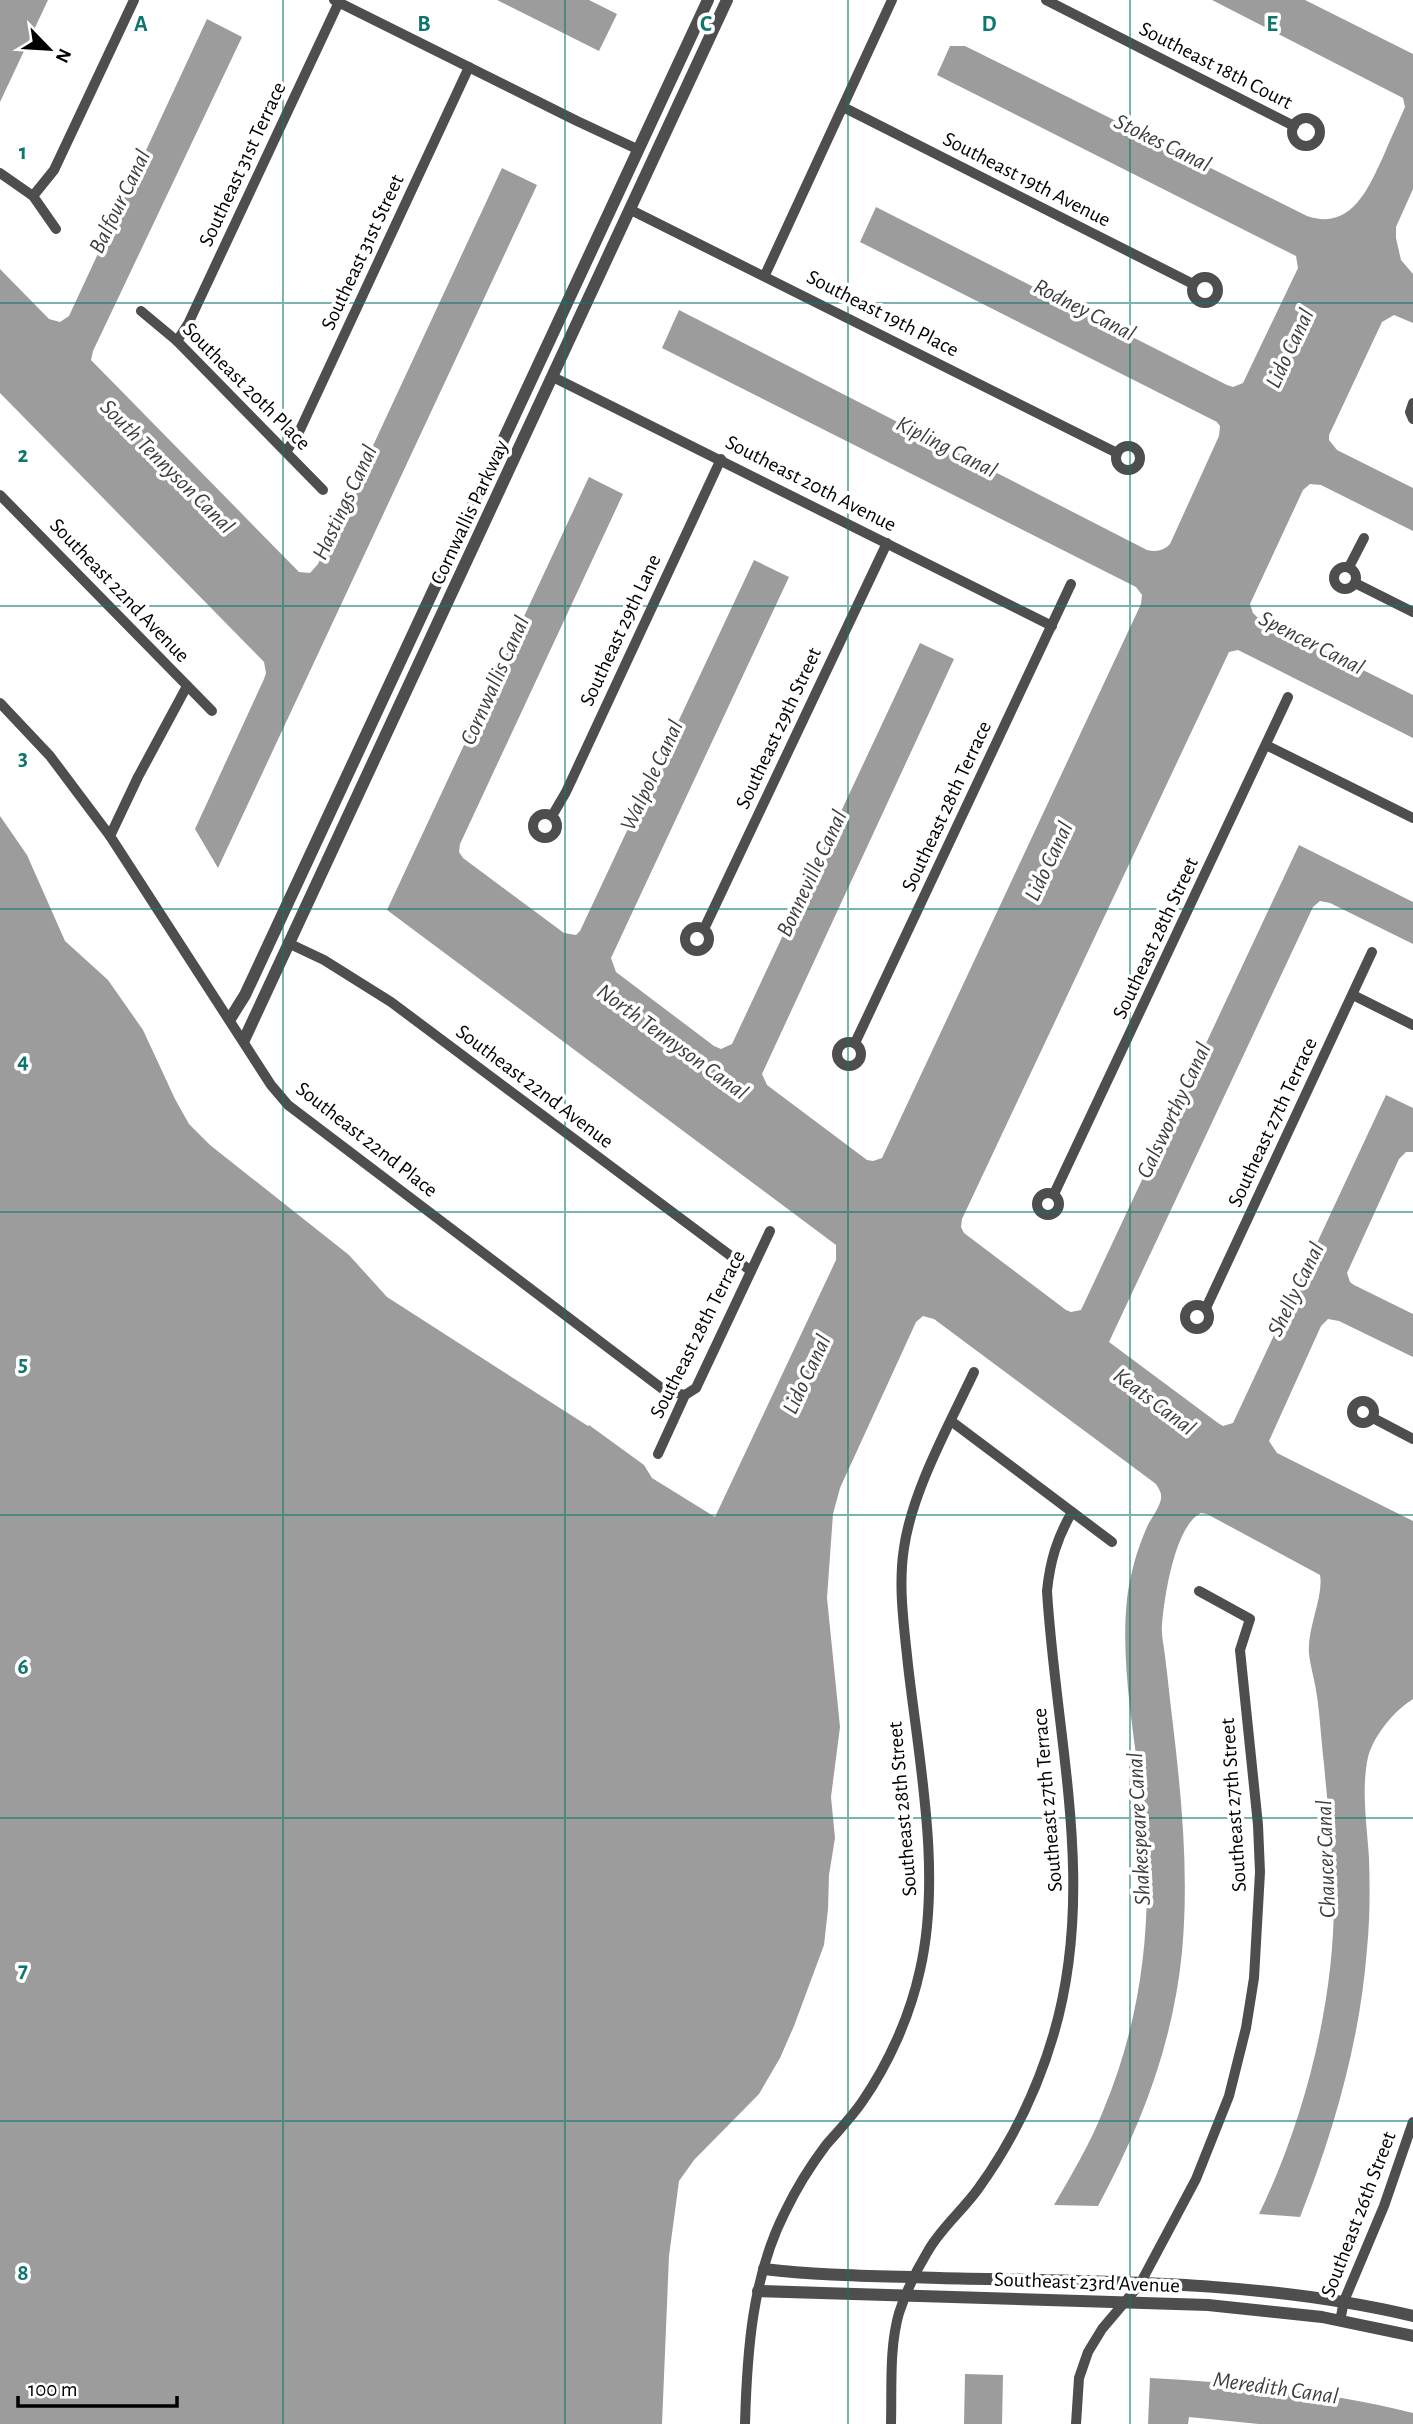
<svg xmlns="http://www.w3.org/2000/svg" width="1413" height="2424" font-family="'Alegreya Sans',sans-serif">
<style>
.water{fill:#9c9c9c}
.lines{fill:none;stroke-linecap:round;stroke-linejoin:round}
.minor{stroke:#4e4e4e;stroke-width:10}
.tertiary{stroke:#4e4e4e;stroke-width:12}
.grid{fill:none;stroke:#0f766e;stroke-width:2;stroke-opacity:0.55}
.labels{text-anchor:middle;stroke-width:7;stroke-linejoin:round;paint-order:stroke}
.street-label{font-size:21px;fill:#000;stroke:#fff}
.water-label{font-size:23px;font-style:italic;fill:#3d3d3d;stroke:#fff}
.grid-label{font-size:23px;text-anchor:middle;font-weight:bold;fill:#0f766e;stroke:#fff;stroke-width:7;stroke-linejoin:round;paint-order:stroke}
</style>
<rect width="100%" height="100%" fill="#fff"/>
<!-- water -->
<g class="water">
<path d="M0,0H48L0,102Z"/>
<path d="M497,0H589L617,14L599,51Z"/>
<path d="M1212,0H1305L1413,54V189L1396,227V238L1401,260L1413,274V323L1394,315L1382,322L1329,435V440L1337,450L1413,488V531L1321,485L1310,484L1303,490L1250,604L1253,613L1257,617L1413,695V738L1244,653L1238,650L1229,652L962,1219L961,1227L964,1233L1066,1310L1071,1312L1081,1310L1299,845L1413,902V944L1330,903L1320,901L1313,907L1109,1342L1218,1423L1223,1426L1233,1423L1386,1095L1413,1108V1152H1406L1399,1159L1347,1273L1350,1282L1354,1285L1413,1314V1357L1339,1321L1328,1319L1321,1326L1269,1441L1277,1453L1413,1521V1699C1394,1711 1374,1735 1368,1757C1361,1790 1367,1825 1369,1858C1370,1888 1370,1919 1367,1949C1360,2041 1334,2131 1300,2217L1259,2214C1308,2113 1340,1982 1333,1869C1331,1834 1327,1799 1324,1764C1321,1739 1320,1714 1316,1690C1314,1677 1310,1665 1309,1653C1307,1628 1324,1596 1320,1575L1207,1514L1201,1513C1175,1525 1164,1598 1162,1625C1161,1635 1164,1646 1165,1656C1168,1679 1170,1702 1173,1725C1182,1801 1189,1876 1182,1952C1173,2044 1141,2126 1098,2206L1054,2205C1072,2174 1090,2144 1103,2111C1140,2023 1152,1931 1145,1836C1140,1759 1119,1675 1127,1599C1130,1575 1137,1549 1147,1527C1151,1518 1159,1509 1161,1499C1162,1493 1159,1489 1156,1484L934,1319L923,1316L916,1322L840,1488L833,1514L827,1598L840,1727L831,1797L835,1838L829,1875L828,1909L824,1945L794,2026L780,2058L759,2094L694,2160L679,2181L669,2256L662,2424H0V816L27,855L65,941L108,980L143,1030L175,1099L189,1124L210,1145L349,1255L387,1297L588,1426L589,1425L644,1465L652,1478L715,1517L836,1260V1245L387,910L589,477L623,494L460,844L459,852L463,858L564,933L576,935L580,931L754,560L789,577L611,958L616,972L714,1046L721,1049L732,1044L920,643L954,659L762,1074L767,1085L867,1160L873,1161L882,1158L1141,604L1142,595L1136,587L662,348L679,310L1147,550C1157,552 1163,551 1170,544L1219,436L1220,426L1217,422L860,242L876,207L1227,385L1233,387L1243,383L1298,268L1296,256L937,75L950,46H965L1307,216C1351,231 1368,189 1383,157C1390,140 1398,123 1405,107L1403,98Z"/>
<path d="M207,19L242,37L93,351L91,360L299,572L310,573L318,564L502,168L537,185L218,868L195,829L264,679L266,673L264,662L0,393V269L49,319L60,322L69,316Z"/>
<path d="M965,2374L1003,2375L1002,2424H964Z"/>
<path d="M1150,2378C1239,2383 1326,2391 1413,2413V2424H1259L1189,2417L1188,2424H1148Z"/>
</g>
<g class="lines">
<!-- minor -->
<g class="minor">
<path d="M334,0L577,121L637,149"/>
<path d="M1046,0L1294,126"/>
<path d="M843,107L1193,284"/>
<circle cx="1306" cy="132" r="14"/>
<path d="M0,173L33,196"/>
<path d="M631,210L1117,453"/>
<path d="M56,229L33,196L54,170L134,0"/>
<path d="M765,275L892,0"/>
<circle cx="1205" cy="290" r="13"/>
<path d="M141,311L177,341L323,490"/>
<path d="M177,341L188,324L339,2"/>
<path d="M553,377L1052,626"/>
<path d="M1413,403L1410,412L1413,419"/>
<circle cx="1128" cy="458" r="12"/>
<path d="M286,452L299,432L469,67"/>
<path d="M0,495L212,711"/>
<circle cx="1345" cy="578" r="11"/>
<path d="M1349,567L1364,538"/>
<path d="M1355,583L1413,612"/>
<path d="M0,703L50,756L110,836L271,1085L288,1105L664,1390L685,1395"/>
<path d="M1266,745L1413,818"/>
<circle cx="545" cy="826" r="12"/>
<path d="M552,816L566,792L721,459"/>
<path d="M110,836L138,777L187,686"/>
<circle cx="697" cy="939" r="12"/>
<path d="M704,929L887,543"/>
<path d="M288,943L324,960L391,1002L751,1271"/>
<path d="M1353,995L1413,1025"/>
<circle cx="849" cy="1054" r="12"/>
<path d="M855,1043L1071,584"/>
<circle cx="1048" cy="1204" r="11"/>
<path d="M1054,1194L1288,697"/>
<circle cx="1197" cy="1317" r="12"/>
<path d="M1206,1308L1372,952"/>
<circle cx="1363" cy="1412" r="11"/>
<path d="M1373,1418L1413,1439"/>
<path d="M951,1421L1112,1542"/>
<path d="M658,1454L685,1395L696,1388L770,1231"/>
<path d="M1340,2321L1344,2301L1384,2206L1413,2122"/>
<path d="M745,2424C747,2352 752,2277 785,2212C796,2189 811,2165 826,2145C838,2131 851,2118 862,2102C889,2063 910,2016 920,1970C942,1874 919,1762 908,1665C904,1626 898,1586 904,1548C912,1491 950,1423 974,1372"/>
<path d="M891,2424C892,2388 889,2348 899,2313C906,2292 917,2269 928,2251C941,2228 963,2210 978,2189C1012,2142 1038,2088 1054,2033C1097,1885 1056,1740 1047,1591C1050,1561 1057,1538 1072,1512"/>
<path d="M1076,2424L1079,2378L1088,2352L1102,2329L1140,2284L1196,2179L1229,2096L1246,2028L1254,1978L1260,1872L1258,1825L1240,1650L1250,1619L1199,1591"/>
</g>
<!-- tertiary -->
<g class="tertiary">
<path d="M230,1019L245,995L708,0"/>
<path d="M244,1040L727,0"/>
<path d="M764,2269C822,2276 881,2276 939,2278C1097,2282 1258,2279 1413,2316"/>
<path d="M758,2291L1208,2305L1322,2317L1413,2336"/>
</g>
</g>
<!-- grid -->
<path class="grid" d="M283,0V2424M565,0V2424M848,0V2424M1130,0V2424M0,303H1413M0,606H1413M0,909H1413M0,1212H1413M0,1515H1413M0,1818H1413M0,2121H1413"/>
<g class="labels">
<!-- street labels -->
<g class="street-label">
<text transform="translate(1216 65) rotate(27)" y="7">Southeast 18th Court</text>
<text transform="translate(242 164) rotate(-65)" y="7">Southeast 31st Terrace</text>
<text transform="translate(1027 179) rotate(27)" y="7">Southeast 19th Avenue</text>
<text transform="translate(362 252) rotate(-65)" y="7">Southeast 31st Street</text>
<text transform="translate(883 313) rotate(27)" y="7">Southeast 19th Place</text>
<text transform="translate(247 386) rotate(45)" y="7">Southeast 20th Place</text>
<text transform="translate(811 483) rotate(27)" y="7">Southeast 20th Avenue</text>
<text transform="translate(469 512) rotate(-65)" y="7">Cornwallis Parkway</text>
<text transform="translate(120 590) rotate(46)" y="7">Southeast 22nd Avenue</text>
<text transform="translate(620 630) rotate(-65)" y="7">Southeast 29th Lane</text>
<text transform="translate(778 728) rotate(-65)" y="7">Southeast 29th Street</text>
<text transform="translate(946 806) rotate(-65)" y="7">Southeast 28th Terrace</text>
<text transform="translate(1155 938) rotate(-65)" y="7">Southeast 28th Street</text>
<text transform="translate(535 1086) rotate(37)" y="7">Southeast 22nd Avenue</text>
<text transform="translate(1272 1122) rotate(-65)" y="7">Southeast 27th Terrace</text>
<text transform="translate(367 1139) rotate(38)" y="7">Southeast 22nd Place</text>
<text transform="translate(697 1334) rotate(-63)" y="7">Southeast 28th Terrace</text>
<text transform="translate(1047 1800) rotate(-95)" y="7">Southeast 27th Terrace</text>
<text transform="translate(1233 1805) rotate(-94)" y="7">Southeast 27th Street</text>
<text transform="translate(902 1809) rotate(-95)" y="7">Southeast 28th Street</text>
<text transform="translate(1358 2214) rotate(-69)" y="7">Southeast 26th Street</text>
<text transform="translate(1087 2282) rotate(2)" y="7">Southeast 23rd Avenue</text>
</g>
<!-- water labels -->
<g class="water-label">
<text transform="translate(1163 142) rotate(26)" y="8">Stokes Canal</text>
<text transform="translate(119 201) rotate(-64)" y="8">Balfour Canal</text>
<text transform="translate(1085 309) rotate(27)" y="8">Rodney Canal</text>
<text transform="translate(1289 348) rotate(-65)" y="8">Lido Canal</text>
<text transform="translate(947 446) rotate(27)" y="8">Kipling Canal</text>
<text transform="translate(168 466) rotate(45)" y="8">South Tennyson Canal</text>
<text transform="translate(344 502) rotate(-65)" y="8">Hastings Canal</text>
<text transform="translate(1312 642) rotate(27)" y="8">Spencer Canal</text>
<text transform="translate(494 680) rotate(-66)" y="8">Cornwallis Canal</text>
<text transform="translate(651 775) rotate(-65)" y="8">Walpole Canal</text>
<text transform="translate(1048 861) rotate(-65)" y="8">Lido Canal</text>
<text transform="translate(811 873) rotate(-65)" y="8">Bonneville Canal</text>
<text transform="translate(673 1041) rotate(36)" y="8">North Tennyson Canal</text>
<text transform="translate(1173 1110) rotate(-65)" y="8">Galsworthy Canal</text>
<text transform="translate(1295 1289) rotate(-64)" y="8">Shelly Canal</text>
<text transform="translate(806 1374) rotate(-65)" y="8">Lido Canal</text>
<text transform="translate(1155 1401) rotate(37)" y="8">Keats Canal</text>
<text transform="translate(1138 1829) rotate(-93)" y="8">Shakespeare Canal</text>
<text transform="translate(1325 1859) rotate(-92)" y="8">Chaucer Canal</text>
<text transform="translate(1276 2387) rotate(8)" y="8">Meredith Canal</text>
</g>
</g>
<g class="grid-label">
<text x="141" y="31">A</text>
<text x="424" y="31">B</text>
<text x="706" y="31">C</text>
<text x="989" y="31">D</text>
<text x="1272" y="31">E</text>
<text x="23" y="159">1</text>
<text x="23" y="462">2</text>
<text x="23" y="765">3</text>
<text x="23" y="1068">4</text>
<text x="23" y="1371">5</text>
<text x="23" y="1674">6</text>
<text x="23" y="1977">7</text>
<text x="23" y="2280">8</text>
</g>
<!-- north arrow -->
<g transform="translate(49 49) rotate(115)" stroke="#ffffff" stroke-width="5" paint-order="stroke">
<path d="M0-5L12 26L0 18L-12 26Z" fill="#000000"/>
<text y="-10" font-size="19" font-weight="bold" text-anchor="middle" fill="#000000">N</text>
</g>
<!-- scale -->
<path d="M18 2396v10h159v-10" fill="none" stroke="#000000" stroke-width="3.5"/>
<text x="28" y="2396" font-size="21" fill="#000000" stroke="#ffffff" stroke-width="5" paint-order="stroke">100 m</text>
</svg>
